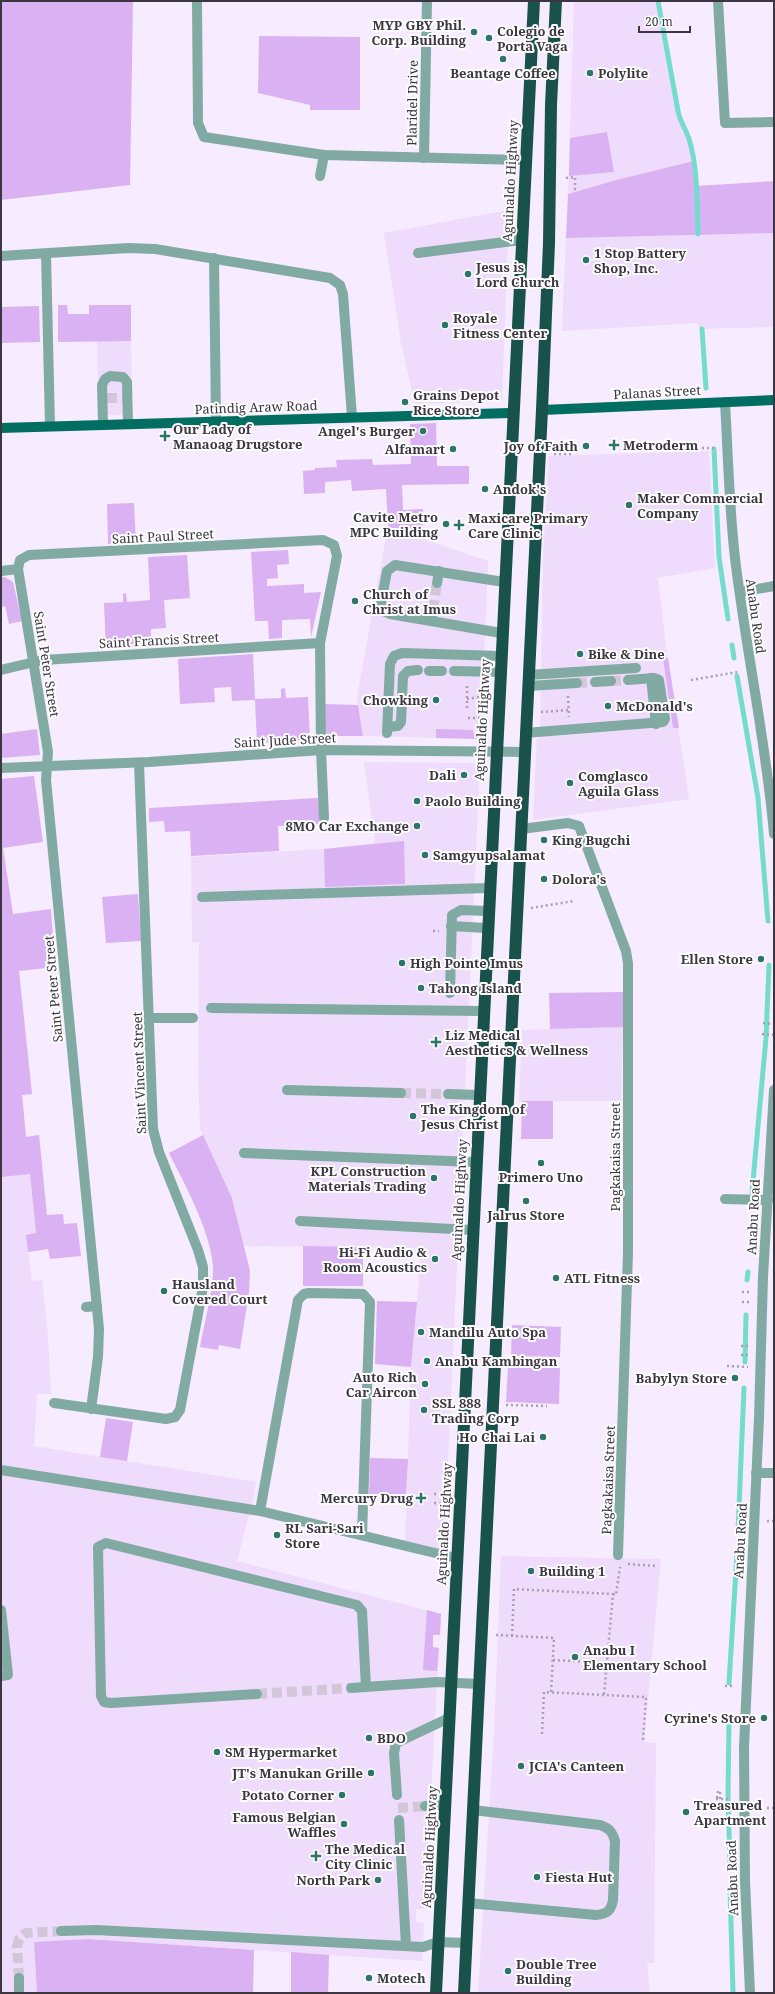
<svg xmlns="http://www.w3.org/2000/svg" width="775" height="1994" font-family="'Noto Serif',serif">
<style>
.built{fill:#efdbfb}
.green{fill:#dab1f2}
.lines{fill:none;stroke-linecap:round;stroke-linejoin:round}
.stream{stroke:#74dccc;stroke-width:5}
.minor-tunnel{stroke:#d2c7d9;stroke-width:10;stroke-dasharray:10 5;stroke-linecap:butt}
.path{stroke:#a89faf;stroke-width:2.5;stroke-dasharray:2 3;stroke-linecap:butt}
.minor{stroke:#81aaa2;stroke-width:10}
.major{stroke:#026e62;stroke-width:10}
.highway{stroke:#18524a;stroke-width:12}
.poi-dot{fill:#2d7469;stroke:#fdfdfd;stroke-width:1.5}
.labels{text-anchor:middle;stroke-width:4;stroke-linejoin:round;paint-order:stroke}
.poi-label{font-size:13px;font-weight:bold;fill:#3c3640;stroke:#fdfdfd;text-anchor:start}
.street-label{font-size:13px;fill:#3c3640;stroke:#fdfdfd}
</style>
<rect width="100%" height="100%" fill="#f7ebff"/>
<!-- built -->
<g class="built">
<path d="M574,1H658L678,111L681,124L689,138L694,161L616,180L568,194Z"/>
<path d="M509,210L502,401L415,404L401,343L384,233Z"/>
<path d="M774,233V327L699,329L698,323L562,331L566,238Z"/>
<path d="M97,341H131L132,415H99Z"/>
<path d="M709,451L715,568L658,578L666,647L689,799L533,820L537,738L540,737L543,554L549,456Z"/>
<path d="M388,527L488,561L481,739L363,736L357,697Z"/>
<path d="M364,762L480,763L444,1550L405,1541L411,1367L419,1279L420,1248L244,1246L232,1198L200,1129L198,1074L199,942H192L191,857L324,849L375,843Z"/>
<path d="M1,831L14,923L32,1094L22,1095L26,1137L39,1135L43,1172L30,1174L36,1234L26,1235L32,1281L42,1280L48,1337L51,1394H37L34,1446L256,1482L253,1500L237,1561L441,1614L440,1635H433V1647L439,1648L425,1906V1909H416V1922L424,1923L422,1961L87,1939L34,1942L37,1993H1Z"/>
<path d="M623,1027L621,1101H519L522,1030Z"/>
<path d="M501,1556L661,1559L644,1742L656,1743L654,1963H647L650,1993H478L494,1734Z"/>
</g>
<!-- green -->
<g class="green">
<path d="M1,1H133L130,185L1,200Z"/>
<path d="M259,36L360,37V110H310V105L258,93Z"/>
<path d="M607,132L614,172L569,176L570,138Z"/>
<path d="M694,161L696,186L774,181V233L566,238L568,194L616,180Z"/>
<path d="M58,305H67L68,314H89V305H131V341L58,342Z"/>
<path d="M39,306L40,342L1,343V307Z"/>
<path d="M436,423L437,466H469V484L402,485L403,510L423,509L422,538L388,527L386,489L352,491L351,480L325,482V493L304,494L303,471L315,470V468L337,467L336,460L372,459L373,465L411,464L410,424Z"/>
<path d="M134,503L136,542L108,544L107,504Z"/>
<path d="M288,550L289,564L277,565L278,578L267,579V586L304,584V593L321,592L311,637L310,619L282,620V638L269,639L268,621H255L251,552Z"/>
<path d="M187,555L190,598L164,600L166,628L151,629V646L106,649L104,603L123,602V594L126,593L127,602L150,600L148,557Z"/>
<path d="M1,577H5L13,582L22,621L9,624L5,606L1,607Z"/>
<path d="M253,654L255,699L281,698V689L285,688L286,698L308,697L310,740L257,743L255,700L232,701L231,687L214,688L215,702L180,704L178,659Z"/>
<path d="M663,658H668L679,728H673Z"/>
<path d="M323,704L358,705L363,736H326Z"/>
<path d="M37,729L40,755L1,758V734Z"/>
<path d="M436,729L473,730V733H481V739L436,738Z"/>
<path d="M34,776L43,842L3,848L13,914L51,909L55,967L19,971L32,1094L22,1095L26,1137L39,1135L47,1215L63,1214L64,1224L77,1223L81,1256L50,1259L48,1249L28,1252L26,1235L36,1233L30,1174L1,1177V779Z"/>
<path d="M318,798L320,824L278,826L279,851L191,856L190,831L165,832L164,821L149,822V808Z"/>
<path d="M404,841L405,884L325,887L324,849Z"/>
<path d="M138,894L141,941L106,943L102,897Z"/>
<path d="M623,992V1027L550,1029L549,993Z"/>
<path d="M522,1101H553V1139H521Z"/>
<path d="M203,1135L232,1198L250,1271L249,1292L240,1349L219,1345L218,1350L200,1347C204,1325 214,1287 213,1266C210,1230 185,1185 169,1153Z"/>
<path d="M303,1246L363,1247V1286H303Z"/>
<path d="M377,1301L417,1302L411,1367L375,1364Z"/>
<path d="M512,1325L561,1327L560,1357L511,1356Z"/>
<path d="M508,1366L560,1368L559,1404L506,1402Z"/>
<path d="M106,1418L133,1422L127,1461L100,1457Z"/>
<path d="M370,1458L408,1459L406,1496L369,1495Z"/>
<path d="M427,1610L441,1614L440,1635H433V1647L439,1648L437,1671L423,1670Z"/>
<path d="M87,1939L254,1950L253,1993H37L34,1942Z"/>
<path d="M291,1952L329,1955L328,1993H291Z"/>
</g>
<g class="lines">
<!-- stream -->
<g class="stream">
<path d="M658,1L678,111C680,122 686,129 689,139C698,167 697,205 698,234"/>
<path d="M702,329L706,388"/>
<path d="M714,449L719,557L728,619"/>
<path d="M732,645L734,658"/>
<path d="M737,676L758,798L768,921"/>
<path d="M752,1192L766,1038L769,965"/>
<path d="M747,1280L748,1272"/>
<path d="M745,1362L746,1315"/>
<path d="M738,1532L744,1388"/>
<path d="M729,1683L737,1554"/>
<path d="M729,1722L728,1795L730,1867"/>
<path d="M730,1887L733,1993"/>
</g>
<!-- minor-tunnel -->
<g class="minor-tunnel">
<path d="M107,398H128"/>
<path d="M433,610L437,583"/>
<path d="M611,681L628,680"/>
<path d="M577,683L595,682"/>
<path d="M401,1093L448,1094"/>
<path d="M257,1694L351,1688"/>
<path d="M398,1808L425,1806"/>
<path d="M19,1978L17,1947L19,1939L26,1933L61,1931"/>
</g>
<!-- path -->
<g class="path">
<path d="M566,178L575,177V189H577"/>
<path d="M702,448H715"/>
<path d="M554,454H571"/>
<path d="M691,680L738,672"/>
<path d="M568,696L569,717"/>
<path d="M467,699L485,696"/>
<path d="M467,708V685"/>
<path d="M541,712L569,710"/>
<path d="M468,718H483"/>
<path d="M531,908L574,901"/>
<path d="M433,931H439"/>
<path d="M763,1023L774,1024"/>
<path d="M762,1034L774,1035"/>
<path d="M742,1292H750"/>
<path d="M742,1302H750"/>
<path d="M741,1346H748"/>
<path d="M741,1355H748"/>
<path d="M727,1366L748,1367"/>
<path d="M506,1405L547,1406"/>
<path d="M434,1494H446"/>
<path d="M434,1503L445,1504"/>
<path d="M767,1521H774"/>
<path d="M628,1564L655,1566"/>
<path d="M613,1594L616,1595L620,1567"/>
<path d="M496,1635L554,1638L551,1692"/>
<path d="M512,1636L514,1589L613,1594L604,1695"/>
<path d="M553,1660L607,1663"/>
<path d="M725,1686H734"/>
<path d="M542,1734L544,1692L646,1697L643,1740"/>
<path d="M717,1798L718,1791H720V1799"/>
<path d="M716,1799H731"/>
<path d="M711,1804H722V1811"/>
<path d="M711,1805L713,1807H722"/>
<path d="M767,1808H774"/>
</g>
<!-- minor -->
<g class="minor">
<path d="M197,1L198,123L204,137L324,155L525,160"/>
<path d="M718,1L725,123L774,122"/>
<path d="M424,158L427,1"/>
<path d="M320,176L324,155"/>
<path d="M418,253L521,240"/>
<path d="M46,254L50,426"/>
<path d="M1,256L128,248L155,249L330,278L340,285L343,294L352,417"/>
<path d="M214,258L216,422"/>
<path d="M725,402C728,454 729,506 735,558C746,651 766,741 774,834"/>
<path d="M103,424L102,385L105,379L110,376L123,377L127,382L128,424"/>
<path d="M1,571L18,569"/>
<path d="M437,583L439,571"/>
<path d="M740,592L774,586"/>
<path d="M431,621L433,610"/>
<path d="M501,633L390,614L383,611L381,603L387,571L395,565L504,582"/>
<path d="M1,670L43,660L320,643"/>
<path d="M429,671H442"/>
<path d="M454,671L499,672"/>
<path d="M528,675L636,668"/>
<path d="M651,678L656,724"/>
<path d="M595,682L611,681"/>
<path d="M528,686L577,683"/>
<path d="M388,727L398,726L401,722L403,676L408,671L418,670"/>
<path d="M387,733L390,664L394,656L402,653L500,656"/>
<path d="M525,733L663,722L665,719L659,680L654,678L628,680"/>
<path d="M1,768L149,762L321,750L525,752"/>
<path d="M521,829L568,823L579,826L626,951L628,963V1252L618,1555"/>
<path d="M202,897L488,888"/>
<path d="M451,926L486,928"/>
<path d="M450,993L452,915L461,910L487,911"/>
<path d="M211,1008L482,1011"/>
<path d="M150,1018H193"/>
<path d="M287,1090L401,1093"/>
<path d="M448,1094L478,1095"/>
<path d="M244,1153L475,1162"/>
<path d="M725,1199L768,1200"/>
<path d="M300,1221L472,1230"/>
<path d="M86,1307L97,1306"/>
<path d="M54,1403L166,1419L175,1417L180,1410L203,1287V1267L198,1250L159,1152L153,1129L139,763"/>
<path d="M91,1409L98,1357L99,1329L46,780L48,752L18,569L20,560L29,555L323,540L334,545L337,556L320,643L321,750L324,818"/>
<path d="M1,1470L260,1511L456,1558"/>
<path d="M756,1473H774"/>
<path d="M260,1511L298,1300L304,1294L309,1293L363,1294L370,1302L362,1535"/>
<path d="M1,1610L8,1675L1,1676"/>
<path d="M351,1688L437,1682L479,1684"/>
<path d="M257,1694L111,1703L104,1702L101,1696L98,1547L106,1543L357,1605L362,1611L366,1687"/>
<path d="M397,1795L394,1753L396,1743L449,1718"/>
<path d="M425,1806L445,1805"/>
<path d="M399,1820L406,1946"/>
<path d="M468,1903L596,1915C607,1914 611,1911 613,1900L615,1841C612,1831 609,1828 600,1825L473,1810"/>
<path d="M61,1931L96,1930L423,1947L438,1942L466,1943"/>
<path d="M19,1993V1978"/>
<path d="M750,1993L745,1881L744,1747L759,1418L763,1277L774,1090"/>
</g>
<!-- major -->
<g class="major">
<path d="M542,410L774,400"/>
<path d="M1,428L513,413"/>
</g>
<!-- highway -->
<g class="highway">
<path d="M436,1993C467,1329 500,665 534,1"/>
<path d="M464,1993L542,410L549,243L551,105L556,1"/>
</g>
</g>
<!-- markers -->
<g class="poi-dot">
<circle cx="474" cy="32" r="4"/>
<circle cx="489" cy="38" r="4"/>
<circle cx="503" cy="59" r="4"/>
<circle cx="590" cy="73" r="4"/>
<circle cx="586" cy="260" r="4"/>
<circle cx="468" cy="274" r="4"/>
<circle cx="445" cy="325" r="4"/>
<circle cx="405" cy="402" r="4"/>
<circle cx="423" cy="431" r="4"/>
<path d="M163 430h4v4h4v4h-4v4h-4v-4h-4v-4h4z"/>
<path d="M612 439h4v4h4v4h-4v4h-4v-4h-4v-4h4z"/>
<circle cx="586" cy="446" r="4"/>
<circle cx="453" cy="449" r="4"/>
<circle cx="485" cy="489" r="4"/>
<circle cx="629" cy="505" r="4"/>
<circle cx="446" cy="524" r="4"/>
<path d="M457 519h4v4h4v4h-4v4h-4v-4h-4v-4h4z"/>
<circle cx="355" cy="601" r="4"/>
<circle cx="580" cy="654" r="4"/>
<circle cx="436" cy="700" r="4"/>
<circle cx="608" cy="706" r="4"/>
<circle cx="464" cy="775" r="4"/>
<circle cx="570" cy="783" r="4"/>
<circle cx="417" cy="801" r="4"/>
<circle cx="417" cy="826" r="4"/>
<circle cx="544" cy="840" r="4"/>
<circle cx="425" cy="855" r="4"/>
<circle cx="544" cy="879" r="4"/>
<circle cx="761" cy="959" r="4"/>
<circle cx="402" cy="963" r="4"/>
<circle cx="421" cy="988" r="4"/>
<path d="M434 1036h4v4h4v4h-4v4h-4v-4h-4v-4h4z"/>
<circle cx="413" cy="1116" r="4"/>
<circle cx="541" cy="1163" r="4"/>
<circle cx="434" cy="1178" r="4"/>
<circle cx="526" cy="1201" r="4"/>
<circle cx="435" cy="1259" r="4"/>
<circle cx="556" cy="1278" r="4"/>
<circle cx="164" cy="1291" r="4"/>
<circle cx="421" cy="1332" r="4"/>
<circle cx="427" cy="1361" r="4"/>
<circle cx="735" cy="1378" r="4"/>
<circle cx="425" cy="1384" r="4"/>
<circle cx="424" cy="1410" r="4"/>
<circle cx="543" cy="1437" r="4"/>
<path d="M419 1492h4v4h4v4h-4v4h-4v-4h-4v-4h4z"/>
<circle cx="277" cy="1535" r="4"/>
<circle cx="531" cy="1571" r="4"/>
<circle cx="575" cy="1657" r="4"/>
<circle cx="764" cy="1718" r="4"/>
<circle cx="369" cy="1738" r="4"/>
<circle cx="217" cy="1752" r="4"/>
<circle cx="521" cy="1766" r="4"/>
<circle cx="371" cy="1773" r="4"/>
<circle cx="342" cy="1795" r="4"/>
<circle cx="686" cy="1812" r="4"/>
<circle cx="344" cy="1824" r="4"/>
<path d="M314 1850h4v4h4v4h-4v4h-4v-4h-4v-4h4z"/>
<circle cx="537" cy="1877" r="4"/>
<circle cx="378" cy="1880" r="4"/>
<circle cx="508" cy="1971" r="4"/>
<circle cx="369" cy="1978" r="4"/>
</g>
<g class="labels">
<!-- poi labels -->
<g class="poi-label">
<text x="466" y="30" text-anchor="end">MYP GBY Phil.<tspan x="466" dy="15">Corp. Building</tspan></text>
<text x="497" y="36">Colegio de<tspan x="497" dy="15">Porta Vaga</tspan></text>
<text x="503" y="78" text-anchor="middle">Beantage Coffee</text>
<text x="598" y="78">Polylite</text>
<text x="594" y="258">1 Stop Battery<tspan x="594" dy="15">Shop, Inc.</tspan></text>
<text x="476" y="272">Jesus is<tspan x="476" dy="15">Lord Church</tspan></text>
<text x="453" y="323">Royale<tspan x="453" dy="15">Fitness Center</tspan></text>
<text x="413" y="400">Grains Depot<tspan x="413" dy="15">Rice Store</tspan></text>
<text x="173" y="434">Our Lady of<tspan x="173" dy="15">Manaoag Drugstore</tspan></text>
<text x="415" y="436" text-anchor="end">Angel's Burger</text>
<text x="623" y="450">Metroderm</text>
<text x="578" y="451" text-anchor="end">Joy of Faith</text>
<text x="445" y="454" text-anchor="end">Alfamart</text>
<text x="493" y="494">Andok's</text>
<text x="637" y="503">Maker Commercial<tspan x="637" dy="15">Company</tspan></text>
<text x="438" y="522" text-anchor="end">Cavite Metro<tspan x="438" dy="15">MPC Building</tspan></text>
<text x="468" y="523">Maxicare Primary<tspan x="468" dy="15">Care Clinic</tspan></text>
<text x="363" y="599">Church of<tspan x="363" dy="15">Christ at Imus</tspan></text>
<text x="588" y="659">Bike &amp; Dine</text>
<text x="428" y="705" text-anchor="end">Chowking</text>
<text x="616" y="711">McDonald's</text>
<text x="456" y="780" text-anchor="end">Dali</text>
<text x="578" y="781">Comglasco<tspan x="578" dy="15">Aguila Glass</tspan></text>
<text x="425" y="806">Paolo Building</text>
<text x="409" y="831" text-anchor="end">8MO Car Exchange</text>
<text x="552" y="845">King Bugchi</text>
<text x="433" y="860">Samgyupsalamat</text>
<text x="552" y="884">Dolora's</text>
<text x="753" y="964" text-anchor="end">Ellen Store</text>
<text x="410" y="968">High Pointe Imus</text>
<text x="429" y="993">Tahong Island</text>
<text x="445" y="1040">Liz Medical<tspan x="445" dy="15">Aesthetics &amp; Wellness</tspan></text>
<text x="421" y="1114">The Kingdom of<tspan x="421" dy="15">Jesus Christ</tspan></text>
<text x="426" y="1176" text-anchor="end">KPL Construction<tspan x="426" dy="15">Materials Trading</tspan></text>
<text x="541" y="1182" text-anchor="middle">Primero Uno</text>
<text x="526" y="1220" text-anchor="middle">Jalrus Store</text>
<text x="427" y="1257" text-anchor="end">Hi-Fi Audio &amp;<tspan x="427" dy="15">Room Acoustics</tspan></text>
<text x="564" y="1283">ATL Fitness</text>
<text x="172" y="1289">Hausland<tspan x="172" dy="15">Covered Court</tspan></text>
<text x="429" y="1337">Mandilu Auto Spa</text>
<text x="435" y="1366">Anabu Kambingan</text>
<text x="417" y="1382" text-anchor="end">Auto Rich<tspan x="417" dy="15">Car Aircon</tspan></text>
<text x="727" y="1383" text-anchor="end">Babylyn Store</text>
<text x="432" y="1408">SSL 888<tspan x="432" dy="15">Trading Corp</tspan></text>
<text x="535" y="1442" text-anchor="end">Ho Chai Lai</text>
<text x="413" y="1503" text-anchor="end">Mercury Drug</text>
<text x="285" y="1533">RL Sari-Sari<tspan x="285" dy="15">Store</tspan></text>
<text x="539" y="1576">Building 1</text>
<text x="583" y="1655">Anabu I<tspan x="583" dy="15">Elementary School</tspan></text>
<text x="756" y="1723" text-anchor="end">Cyrine's Store</text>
<text x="377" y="1743">BDO</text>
<text x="225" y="1757">SM Hypermarket</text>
<text x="529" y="1771">JCIA's Canteen</text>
<text x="363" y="1778" text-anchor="end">JT's Manukan Grille</text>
<text x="334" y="1800" text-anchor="end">Potato Corner</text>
<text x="694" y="1810">Treasured<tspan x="694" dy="15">Apartment</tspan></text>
<text x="336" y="1822" text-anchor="end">Famous Belgian<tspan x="336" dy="15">Waffles</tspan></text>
<text x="325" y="1854">The Medical<tspan x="325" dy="15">City Clinic</tspan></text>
<text x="545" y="1882">Fiesta Hut</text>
<text x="370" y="1885" text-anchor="end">North Park</text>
<text x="516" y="1969">Double Tree<tspan x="516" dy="15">Building</tspan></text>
<text x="377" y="1983">Motech</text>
</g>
<!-- street labels -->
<g class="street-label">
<text transform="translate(412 103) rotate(-89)" y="5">Plaridel Drive</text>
<text transform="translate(510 181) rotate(-87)" y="5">Aguinaldo Highway</text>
<text transform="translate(657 392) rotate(-3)" y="5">Palanas Street</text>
<text transform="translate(256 407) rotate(-2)" y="5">Patindig Araw Road</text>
<text transform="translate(163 536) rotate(-3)" y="5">Saint Paul Street</text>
<text transform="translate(756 616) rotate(82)" y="5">Anabu Road</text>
<text transform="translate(159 640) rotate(-3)" y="5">Saint Francis Street</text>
<text transform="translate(47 664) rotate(81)" y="5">Saint Peter Street</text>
<text transform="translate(482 720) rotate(-87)" y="5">Aguinaldo Highway</text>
<text transform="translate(285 740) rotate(-3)" y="5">Saint Jude Street</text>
<text transform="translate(53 989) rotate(-95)" y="5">Saint Peter Street</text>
<text transform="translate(139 1073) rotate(-92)" y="5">Saint Vincent Street</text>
<text transform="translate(615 1157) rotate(-90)" y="5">Pagkakaisa Street</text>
<text transform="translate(459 1200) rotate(-87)" y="5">Aguinaldo Highway</text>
<text transform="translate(753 1217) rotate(-87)" y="5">Anabu Road</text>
<text transform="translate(608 1480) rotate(-88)" y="5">Pagkakaisa Street</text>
<text transform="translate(444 1524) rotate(-87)" y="5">Aguinaldo Highway</text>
<text transform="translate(740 1541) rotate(-87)" y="5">Anabu Road</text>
<text transform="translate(429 1847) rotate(-87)" y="5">Aguinaldo Highway</text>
<text transform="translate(732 1878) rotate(-92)" y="5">Anabu Road</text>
</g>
</g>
<!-- border -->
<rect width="775" height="1994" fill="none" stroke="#3c3640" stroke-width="4"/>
<!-- scale -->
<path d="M639 26v6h51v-6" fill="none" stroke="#3c3640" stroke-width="2"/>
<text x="645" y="26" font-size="12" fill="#3c3640" stroke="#fdfdfd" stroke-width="3" paint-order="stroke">20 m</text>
</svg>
